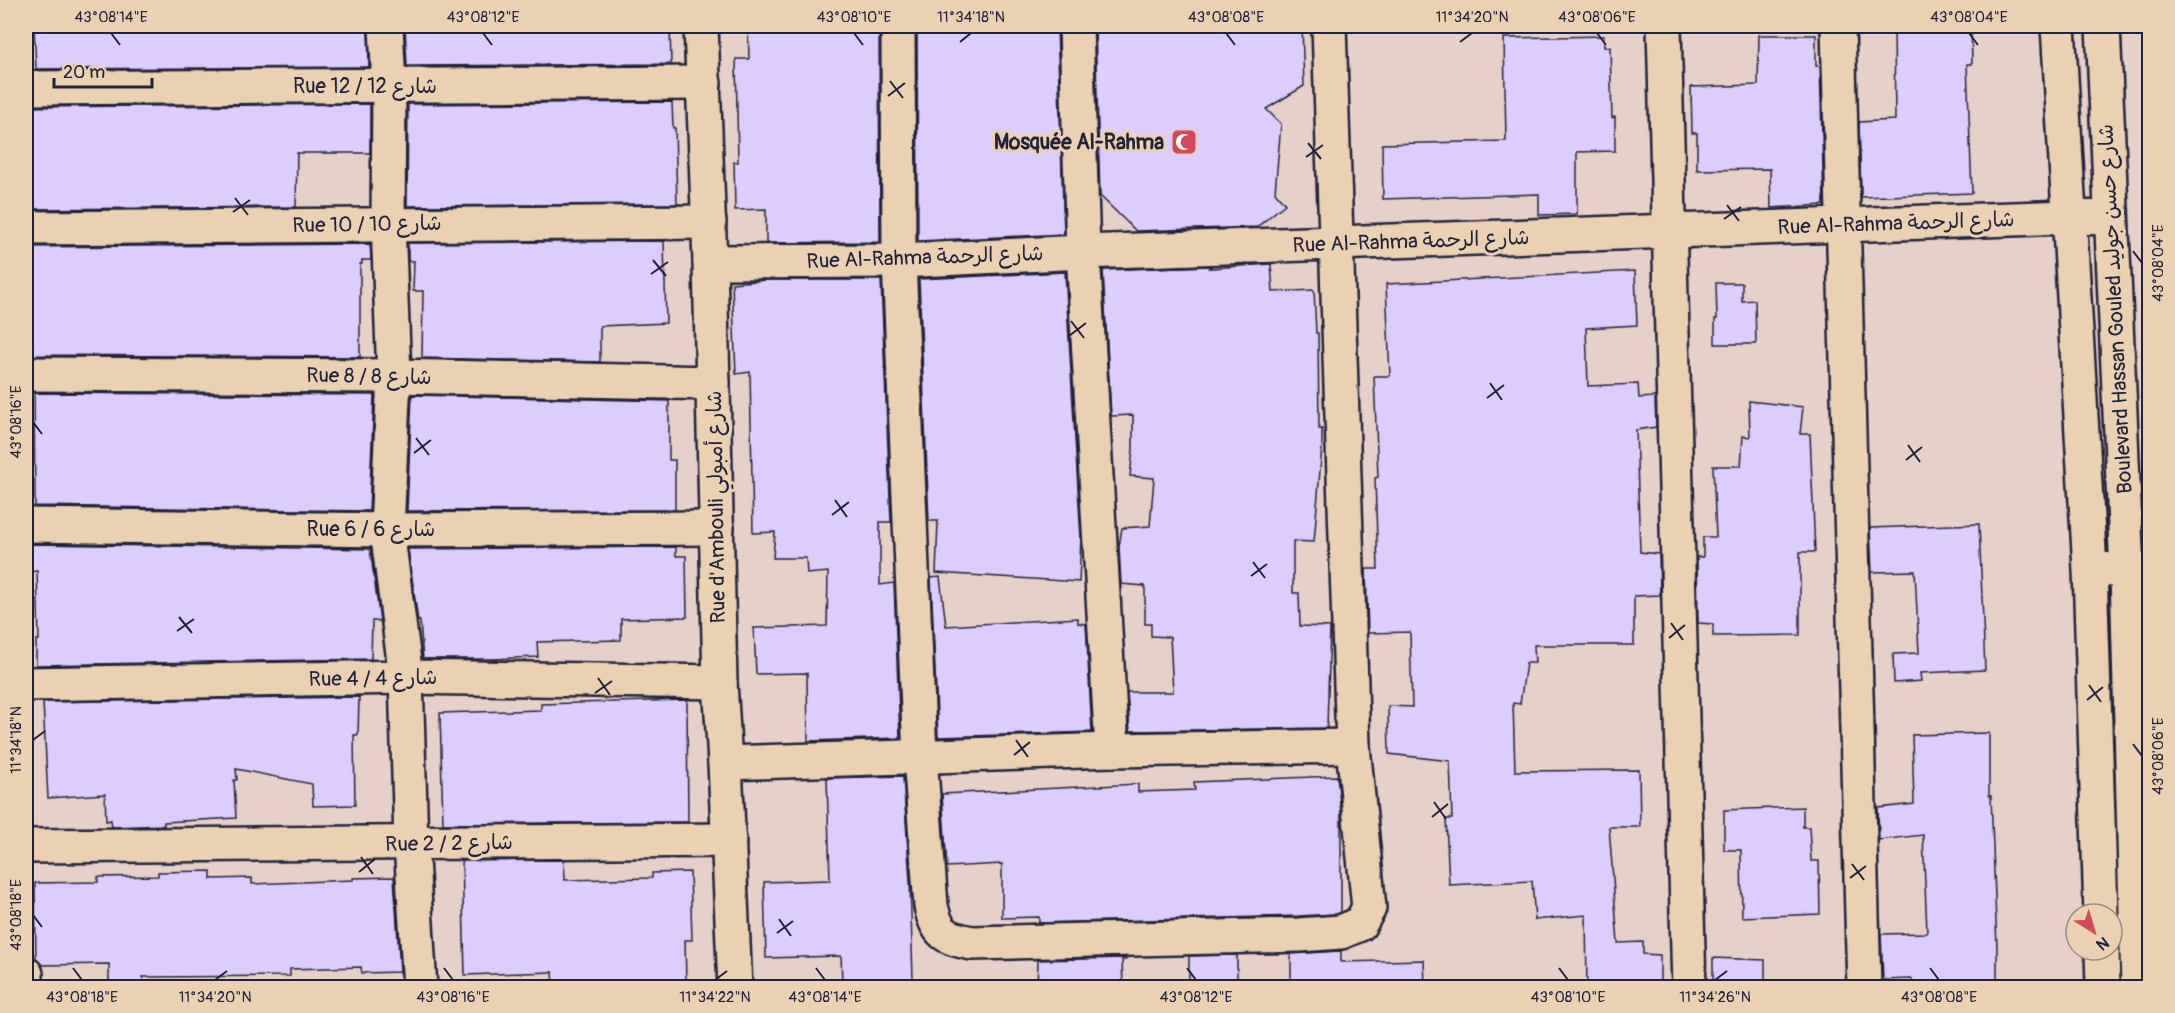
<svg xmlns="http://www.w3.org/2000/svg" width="2175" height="1013" font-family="Pangolin,'Playpen Sans Arabic',sans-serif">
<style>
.building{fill:#ddccfe;stroke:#22223b;stroke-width:1.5}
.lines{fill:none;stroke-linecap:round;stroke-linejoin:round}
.minor-casing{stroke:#22223b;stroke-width:38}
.primary-casing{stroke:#22223b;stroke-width:38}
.minor{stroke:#ebd1b2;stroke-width:33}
.primary{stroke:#ebd1b2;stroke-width:33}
.ticks{fill:none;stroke:#22223b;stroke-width:2}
.labels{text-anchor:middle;stroke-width:6;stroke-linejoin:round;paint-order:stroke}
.street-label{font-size:21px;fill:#22223b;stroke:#ebd1b2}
.poi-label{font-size:21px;font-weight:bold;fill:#22223b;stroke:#ebd1b2;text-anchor:end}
.neatline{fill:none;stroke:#22223b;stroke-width:2}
.ticks-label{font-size:15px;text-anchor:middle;fill:#22223b}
</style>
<rect width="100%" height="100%" fill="#e7d0c9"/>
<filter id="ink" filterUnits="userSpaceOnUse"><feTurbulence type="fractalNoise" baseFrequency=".0167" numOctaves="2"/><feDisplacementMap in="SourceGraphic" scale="12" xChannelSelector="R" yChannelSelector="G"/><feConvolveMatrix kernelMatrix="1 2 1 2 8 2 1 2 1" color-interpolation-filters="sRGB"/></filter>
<g filter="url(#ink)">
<!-- building -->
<g class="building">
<path d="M34,26H368L369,67L36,69Z"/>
<path d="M405,26H670L671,64L407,66Z"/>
<path d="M748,26H879L880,242L766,243V209L735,210L734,162H738L736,59H749Z"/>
<path d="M917,26H1057L1064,234L918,241Z"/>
<path d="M1095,26H1302L1304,86L1266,109L1281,124L1275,192L1285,204L1257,227L1136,231L1100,196Z"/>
<path d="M1894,26H1971L1972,64H1967L1972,193L1861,197L1859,122L1895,120Z"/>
<path d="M1759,35H1816V66H1820L1824,205L1771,208L1770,169L1697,170V133H1692L1691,87L1758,85Z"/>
<path d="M1604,36V47H1610L1612,118L1615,117V151L1577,152V214L1539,215V194L1383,199L1382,144L1506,141L1504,38Z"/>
<path d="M672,102L673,128H675L677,204L407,206L408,104Z"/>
<path d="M370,104V153H297L296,207L26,209V107Z"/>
<path d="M664,241L666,323L600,326V362L422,358L423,291H413L414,261H408V243Z"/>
<path d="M370,244L371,260H362V264H360V357L33,355L30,292H26V247Z"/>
<path d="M1271,264L1273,292L1314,290L1316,333H1318L1319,429H1322V446L1314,542L1293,541V593H1299L1300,626L1330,627L1327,728L1130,731L1127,692H1173L1170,637L1151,636V624H1145V586L1121,584L1119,547L1122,528L1150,526L1154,478L1130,476L1133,450V415L1111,416L1103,270L1211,266L1209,268Z"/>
<path d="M1635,271L1637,325L1586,328L1588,386L1638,384L1639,398L1655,397L1656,427L1636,430L1640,552L1659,554L1660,595L1634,596V645H1534L1535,663H1526L1520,704L1513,703L1515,771L1639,770L1640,827H1609L1618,943L1643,942V954L1660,955V987H1587L1586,915L1535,920L1532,881L1449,885L1446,819H1452L1450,761L1389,754L1388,706L1412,707L1410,632L1368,633L1366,569H1378L1375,478L1378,477L1374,376H1390L1386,284Z"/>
<path d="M1065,272L1081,538L1079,582L936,573L938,521H929L919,279Z"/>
<path d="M767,280H881L891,522H880V585L894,583L900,738L808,741L807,673L756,674L754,628L827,626L828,572L807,574L806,558H773L775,532L753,533L750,372L736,374L732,283Z"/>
<path d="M1716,283H1742V301L1755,300L1756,344H1715V319H1717Z"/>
<path d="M34,393L374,395L369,511L35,506Z"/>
<path d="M412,395L669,401V460H675V510L407,511Z"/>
<path d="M1749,401L1803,407L1800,434H1810L1815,552H1800V635L1713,636V624L1698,623L1697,557H1703V537H1716L1713,466H1741L1743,436L1750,437Z"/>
<path d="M1979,524L1985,670L1920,673L1921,681L1894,683L1893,654L1919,653L1915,571L1872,572L1870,528Z"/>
<path d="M30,544L370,549L380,621H372L371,659L36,665V640H39L37,571L30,572Z"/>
<path d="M676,547V556H686L687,617L621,619V640L537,642L538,657L492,659H423L420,621H418L408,549Z"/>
<path d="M940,577L946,626L1078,618V623L1086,624L1092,732L938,737L931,578Z"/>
<path d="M359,697L358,735H354L355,805L313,806L312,784L236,769L237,780H234L236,818L164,822V825L112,827L111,820L106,821L105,794L48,798L43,702Z"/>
<path d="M687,700L688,822L443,824L440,713L541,710V704Z"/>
<path d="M1989,733V796H1991L1997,948V987H1913L1912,979L1883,980L1881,934L1927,933L1923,835L1879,840L1878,808L1914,804L1912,735Z"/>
<path d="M903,776L910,881L913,979L842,982L841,956L766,958L764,882L830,880L827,778Z"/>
<path d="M1337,776L1341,812V912L1337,914L1298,916L1039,923V917L1002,918V864L947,867L942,794L1138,784V792L1195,790L1194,782Z"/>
<path d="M1803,807V827H1809L1811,861H1819L1820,914L1742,917L1741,850H1724V810Z"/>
<path d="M564,860L565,880L652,878V873L690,872L692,940H685L686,981L645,982V987H554L553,972L465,975L462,861Z"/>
<path d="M211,871V879L252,878V884L353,880V878L394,877L400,972L362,973L361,967L290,969V976L143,977V987H109V964L42,965L36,959L35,883L98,882V877L158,876V872Z"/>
<path d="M1341,951V962L1424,960L1425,987H1291V954Z"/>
<path d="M1237,955V987H1189V956Z"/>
<path d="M1126,958V960H1122L1123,987H1037L1038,960Z"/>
<path d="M1713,958L1765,960V987H1713Z"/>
</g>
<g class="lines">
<!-- minor casing -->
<g class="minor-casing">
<g id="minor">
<path d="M386,26L389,86L388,223L394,376L387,530L406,677L411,843L420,988"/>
<path d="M701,26L710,262L720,682L725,763L735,988"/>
<path d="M898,26L899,261L920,756L931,906C937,934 946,938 972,943L1299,935L1341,932L1360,924L1369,908L1353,746L1329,26"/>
<path d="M1076,26L1083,252L1112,750"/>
<path d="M1664,26L1689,988"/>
<path d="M1838,26L1864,988"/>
<path d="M26,88L704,83"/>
<path d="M26,228L709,222"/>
<path d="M710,262L899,261L1083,252L2068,217L2111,218"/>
<path d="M26,374L394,376L713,383"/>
<path d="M26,525L387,530L717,528"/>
<path d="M2090,569L2150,571"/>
<path d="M26,684L406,677L720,682"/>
<path d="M725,763L1112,750L1353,746"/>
<path d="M26,846L729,840"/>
<path d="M26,974V988"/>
</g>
</g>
<!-- primary casing -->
<g class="primary-casing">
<g id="primary">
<path d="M2058,26L2090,569L2101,914"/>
<path d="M2103,26L2127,572L2138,988"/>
<path d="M2102,950L2103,988"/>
</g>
</g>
<!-- minor -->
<use href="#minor" class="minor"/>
<!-- primary -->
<use href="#primary" class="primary"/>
</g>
</g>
<!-- ticks -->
<path class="ticks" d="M111,33L120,45M483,33L492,45M854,33L863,45M1226,33L1235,45M1597,33L1606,45M1969,33L1978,45M960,42L971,33M1460,42L1472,33M890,81L903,98M888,96L905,83M1308,143L1321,159M1306,157L1323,145M235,198L248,215M1727,205L1739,221M233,212L250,200M1724,219L1741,207M2133,251L2142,263M653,260L666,276M651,274L668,262M1071,321L1084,338M1069,336L1086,323M1490,383L1502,400M1487,398L1504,385M33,422L42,434M416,438L429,455M1908,445L1920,462M414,453L431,440M1906,460L1922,447M835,500L847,517M832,515L849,502M1253,562L1265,578M1251,576L1267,564M179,617L192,633M1671,623L1683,640M177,631L194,619M1669,638L1685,625M598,678L610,695M2089,685L2101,702M595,693L612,681M2087,700L2103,687M33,740L45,731M1016,740L1028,757M2133,744L2142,756M1014,755L1030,742M1434,802L1446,819M1432,817L1448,804M361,857L373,874M1852,864L1864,880M359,872L375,859M1850,878L1866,866M33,915L42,927M779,919L791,936M777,933L793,921M73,968L82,980M444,968L453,980M816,968L825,980M1187,968L1196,980M1559,968L1568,980M1930,968L1939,980M215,980L227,971M715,980L727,971M1715,980L1727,971"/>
<!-- icons -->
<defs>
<g id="mosque-square" transform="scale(1.35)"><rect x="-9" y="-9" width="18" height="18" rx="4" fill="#d1495b" stroke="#ebd1b2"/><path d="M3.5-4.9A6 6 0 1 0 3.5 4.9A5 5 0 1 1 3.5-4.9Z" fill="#fff"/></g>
</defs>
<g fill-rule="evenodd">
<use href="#mosque-square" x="1184" y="142"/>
</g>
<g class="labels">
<!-- street labels -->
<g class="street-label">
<text x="365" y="93">Rue 12 / شارع 12</text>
<text transform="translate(1896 223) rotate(-2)" y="7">Rue Al-Rahma شارع الرحمة</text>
<text transform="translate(367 224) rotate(-1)" y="7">Rue 10 / شارع 10</text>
<text transform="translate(1411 241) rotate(-2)" y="7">Rue Al-Rahma شارع الرحمة</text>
<text transform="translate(925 257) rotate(-2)" y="7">Rue Al-Rahma شارع الرحمة</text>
<text transform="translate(2115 309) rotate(-93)" y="7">Boulevard Hassan Gouled شارع حسن جوليد</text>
<text transform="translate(369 376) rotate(1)" y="7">Rue 8 / شارع 8</text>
<text transform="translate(716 507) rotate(-91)" y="7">Rue d'Ambouli شارع أمبولي</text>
<text x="371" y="536">Rue 6 / شارع 6</text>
<text transform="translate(373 678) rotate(-1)" y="7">Rue 4 / شارع 4</text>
<text transform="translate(449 843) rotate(-1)" y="7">Rue 2 / شارع 2</text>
</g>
<!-- poi labels -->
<g class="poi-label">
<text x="1164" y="149">Mosquée Al-Rahma</text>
</g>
</g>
<!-- margin -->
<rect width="2175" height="1013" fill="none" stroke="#ebd1b2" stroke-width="66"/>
<!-- north arrow -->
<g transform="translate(2094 932) rotate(143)"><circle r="28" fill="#ebd1b2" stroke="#9b8b82" stroke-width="1.5"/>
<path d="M0-4.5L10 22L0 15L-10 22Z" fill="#d1495b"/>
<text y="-9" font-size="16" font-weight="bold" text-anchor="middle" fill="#22223b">N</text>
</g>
<!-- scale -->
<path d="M54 78v9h98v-9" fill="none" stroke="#22223b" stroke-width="3"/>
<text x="63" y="78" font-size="18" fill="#22223b" stroke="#ebd1b2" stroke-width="4.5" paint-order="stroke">20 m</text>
<rect x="33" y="33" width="2109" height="947" class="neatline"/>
<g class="ticks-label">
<text x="111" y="22">43°08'14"E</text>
<text x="483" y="22">43°08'12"E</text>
<text x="854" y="22">43°08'10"E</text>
<text x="971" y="22">11°34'18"N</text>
<text x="1226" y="22">43°08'08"E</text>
<text x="1472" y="22">11°34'20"N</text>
<text x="1597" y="22">43°08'06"E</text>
<text x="1969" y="22">43°08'04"E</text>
<text transform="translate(2158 263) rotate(-90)" y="5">43°08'04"E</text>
<text transform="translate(16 422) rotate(-90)" y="5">43°08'16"E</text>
<text transform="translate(16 740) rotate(-90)" y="5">11°34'18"N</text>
<text transform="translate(2158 756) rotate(-90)" y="5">43°08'06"E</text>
<text transform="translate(16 915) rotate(-90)" y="5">43°08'18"E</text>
<text x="82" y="1002">43°08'18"E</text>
<text x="215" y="1002">11°34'20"N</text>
<text x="453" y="1002">43°08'16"E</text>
<text x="715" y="1002">11°34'22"N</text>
<text x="825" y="1002">43°08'14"E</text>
<text x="1196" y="1002">43°08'12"E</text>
<text x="1568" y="1002">43°08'10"E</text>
<text x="1715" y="1002">11°34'26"N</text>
<text x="1939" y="1002">43°08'08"E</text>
</g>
</svg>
